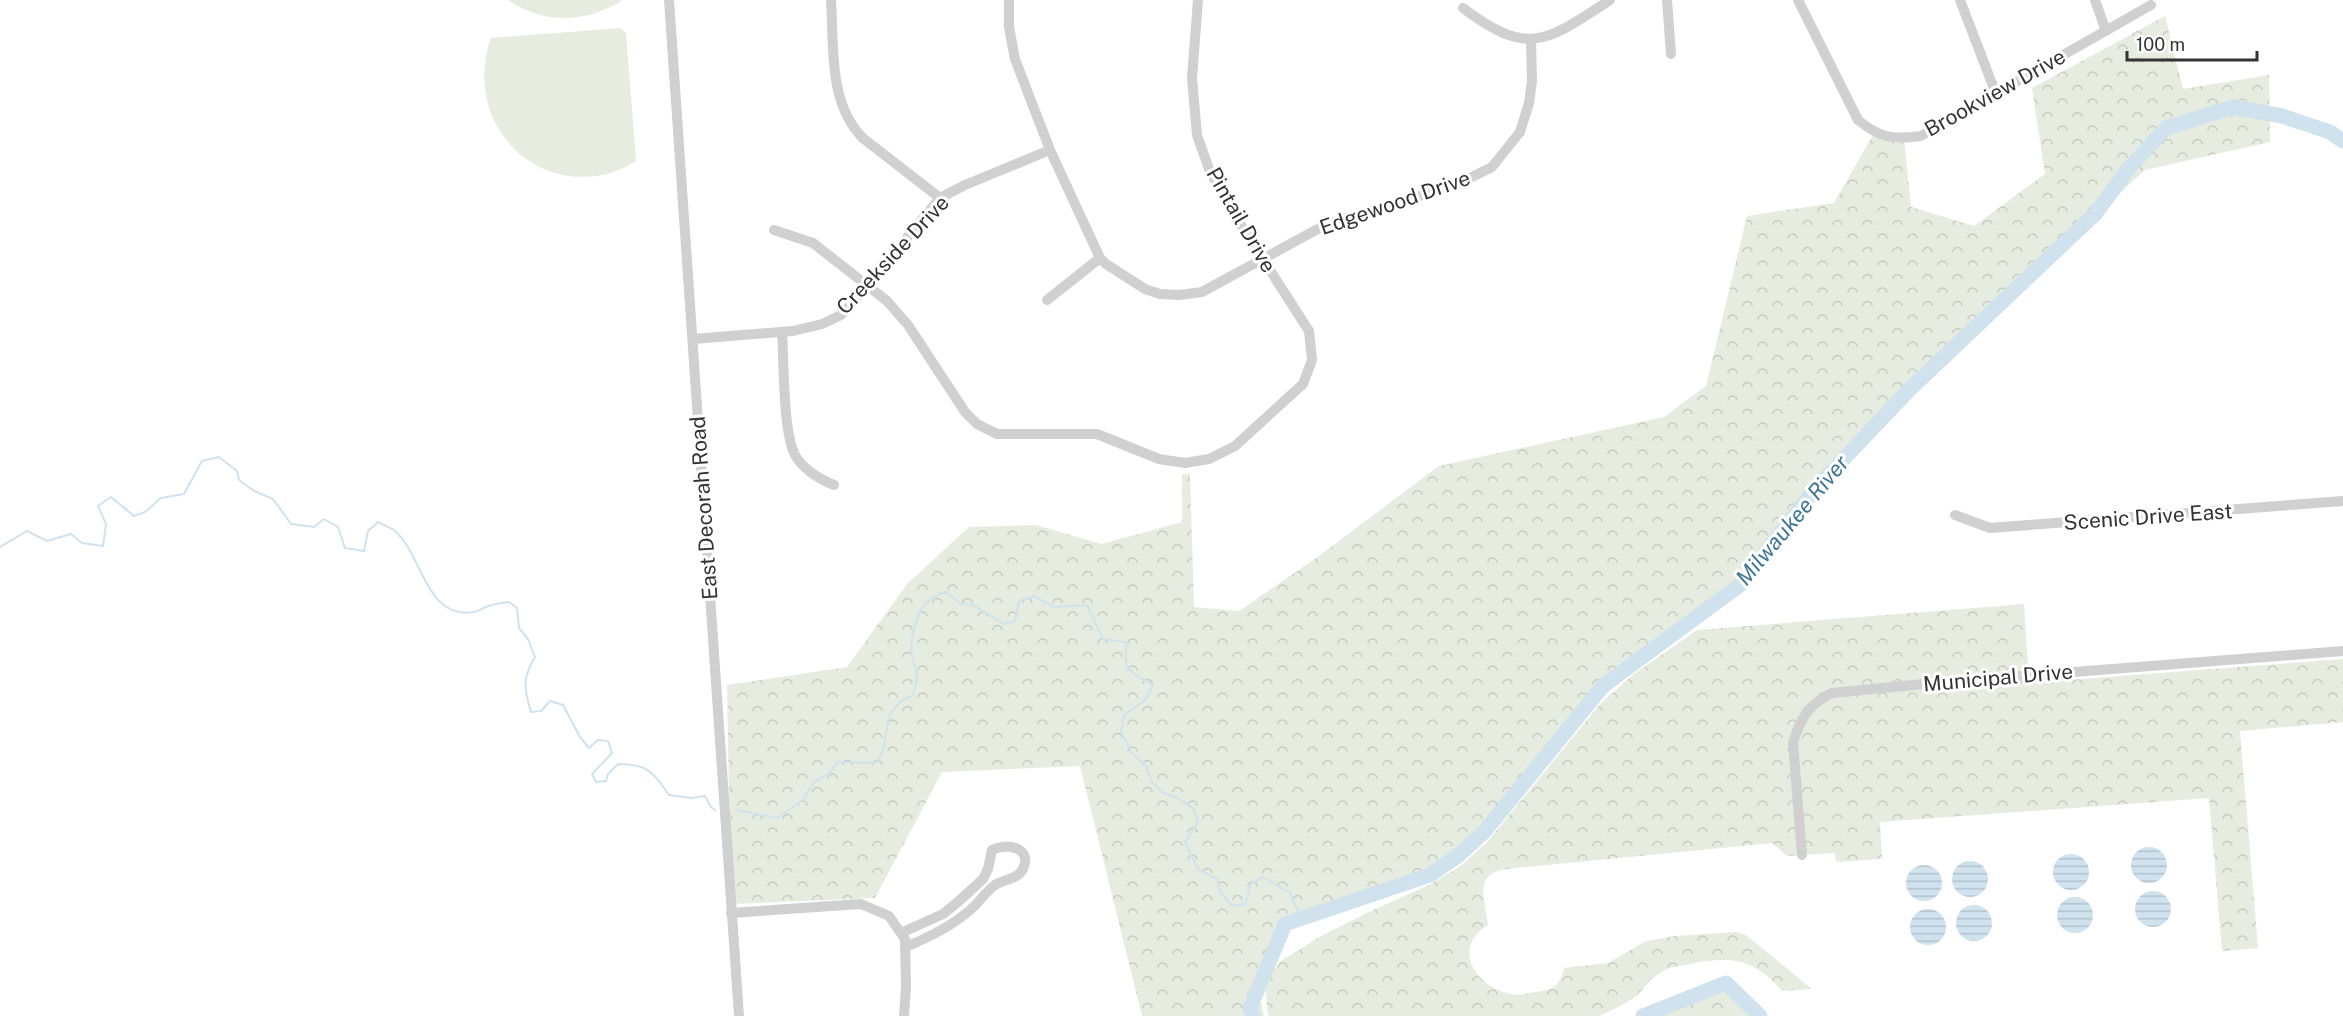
<svg xmlns="http://www.w3.org/2000/svg" width="2343" height="1016" font-family="'Public Sans',sans-serif">
<style>
.park{fill:url(#park-crowns)}
.garden{fill:#e6ecdf}
.water{fill:url(#water-rules)}
.lines{fill:none;stroke-linecap:round;stroke-linejoin:round}
.stream{stroke:#cfe2ee;stroke-width:2}
.river{stroke:#cfe2ee;stroke-width:15}
.minor{stroke:#d0d0d0;stroke-width:10}
.labels{text-anchor:middle;stroke-width:6;stroke-linejoin:round;paint-order:stroke}
.street-label{font-size:21px;fill:#333;stroke:#fff}
.water-label{font-size:22px;font-style:italic;fill:#3f7597;stroke:#fff}
</style>
<defs>
<pattern id="park-crowns" width="20" height="18" patternUnits="userSpaceOnUse" patternTransform="scale(1.5)"><rect width="20" height="18" fill="#e6ecdf"/><path d="M2 6a3 3 0 1 1 6 0M12 15a3 3 0 1 1 6 0" fill="none" stroke="#c6cbc0"/></pattern>
<pattern id="water-rules" width="6" height="5" patternUnits="userSpaceOnUse" patternTransform="scale(1.5)"><rect width="6" height="5" fill="#cfe2ee"/><path d="M0 2.5h6" fill="none" stroke="#b2c2cd"/></pattern>
</defs>
<rect width="100%" height="100%" fill="#fff"/>
<!-- park -->
<g class="park">
<path d="M2165,16L2183,89L2269,75L2270,142L2145,170L1964,336L1740,585L1603,686L1523,787L1485,831L1459,855L1430,875L1285,924L1260,998L1264,1016H1142L1080,766L942,772L875,898L731,904L727,685L847,667L907,584L969,527L1036,525L1101,544L1182,522V474H1190L1194,607L1239,611L1319,556L1439,466L1664,417L1706,386L1747,216L1834,203L1874,133L1904,139L1911,207L1974,226L2045,174L2032,88Z"/>
<path d="M2024,604L2029,683L2343,659V722L2240,731L2258,948L2222,951L2209,798L1880,822L1882,858L1878,859L1836,862L1835,853L1787,856L1772,843L1506,869C1473,874 1485,900 1488,925C1450,948 1476,987 1511,994C1518,996 1528,993 1535,992C1553,990 1560,986 1564,968L1608,963L1646,941L1675,936L1737,932L1746,935L1812,989L1782,991C1754,958 1730,956 1690,964C1683,966 1674,966 1667,969C1654,974 1646,987 1636,996C1624,1005 1612,1010 1599,1016H1269L1267,1010L1266,990L1272,972L1281,961L1321,936L1369,912L1431,884L1462,865L1488,841L1600,704L1634,674L1697,630Z"/>
<path d="M1726,983L1760,1016H1643Z"/>
</g>
<!-- garden -->
<g class="garden">
<path d="M508,0H623C587,23 544,25 508,0Z"/>
<path d="M621,28L626,33L636,161C627,166 617,172 607,174C525,193 463,114 491,38Z"/>
</g>
<!-- water -->
<g class="water">
<circle cx="2149" cy="865" r="18"/>
<circle cx="2071" cy="872" r="18"/>
<circle cx="1970" cy="879" r="18"/>
<circle cx="1924" cy="883" r="18"/>
<circle cx="2153" cy="909" r="18"/>
<circle cx="2075" cy="915" r="18"/>
<circle cx="1974" cy="923" r="18"/>
<circle cx="1928" cy="927" r="18"/>
</g>
<g class="lines">
<!-- stream -->
<g class="stream">
<path d="M0,547L27,531L47,541L71,534L82,543L103,546L106,524L98,506L111,497L134,516L145,512L161,498L184,494L202,461L219,457L237,471L239,480L254,491L273,499L291,524L314,527L324,519L338,527L345,548L364,551L368,531L378,522C383,525 390,527 395,531C422,554 426,620 473,612C478,612 482,608 486,607C493,604 502,603 509,602L517,608L519,628L528,639L535,657C522,678 524,689 531,712L541,711L550,701L563,705L580,737L589,748L598,740L608,741L612,753L592,774L596,782L606,781L608,774L618,764C648,764 653,772 669,795L691,798L705,796L711,807L715,810"/>
<path d="M736,810L777,818L803,800L814,782L829,774L838,762L876,763C890,747 881,723 897,705C901,701 908,698 913,695C914,689 917,682 917,676C916,666 911,657 911,648C913,624 921,597 946,592L961,604L973,605L1004,624L1015,621L1019,601L1034,596L1054,607L1087,605L1103,639L1126,642V666L1135,675L1153,685L1145,700L1124,715L1121,732L1132,753L1147,767L1151,781L1163,793L1176,797L1193,808L1198,822L1185,842L1198,869L1217,879L1221,893L1232,906L1245,904L1251,884L1263,877L1290,893L1301,918"/>
</g>
<!-- river -->
<g class="river">
<path d="M1253,1016L1250,1008L1285,924L1430,875L1459,855L1485,831L1603,686L1740,585L1815,489L1908,391L2096,213L2129,168L2166,128L2233,107L2282,116L2330,132L2343,141"/>
<path d="M1643,1016L1726,983L1760,1016"/>
</g>
<!-- minor -->
<g class="minor">
<path d="M669,0L739,1016"/>
<path d="M831,0C834,46 828,105 864,139L940,198"/>
<path d="M1009,0V27L1015,59L1050,150L1100,258L1106,264L1145,289L1160,294L1179,295L1202,292L1327,224L1456,185L1492,167L1520,132L1529,103L1532,81L1531,40"/>
<path d="M1667,0L1671,54"/>
<path d="M1798,0L1858,120C1880,138 1893,140 1921,136L2151,5"/>
<path d="M1960,0L1996,94"/>
<path d="M2095,0L2106,31"/>
<path d="M1463,8C1529,58 1547,41 1610,0"/>
<path d="M774,230L813,243L887,301L908,325L965,412L977,424L997,434H1097L1159,459L1185,463L1209,459L1235,446L1303,384L1312,360L1309,331L1225,200L1209,169L1197,135L1192,78L1198,0"/>
<path d="M1047,300L1100,258"/>
<path d="M782,332C784,362 783,428 794,453C801,468 819,479 834,485"/>
<path d="M693,339L793,331L822,324L841,315L868,285L940,198L965,185L1050,150"/>
<path d="M1955,515L1990,528L2343,501"/>
<path d="M1802,855L1793,743C1800,719 1809,704 1832,693L1944,682L2343,651"/>
<path d="M731,913L861,904L889,916L905,939L906,986L904,1016"/>
<path d="M901,933L943,914L959,901L983,879L988,869L992,850C1007,842 1033,848 1023,869C1017,880 1004,879 995,885C985,892 979,903 969,911C950,927 928,938 905,947"/>
</g>
</g>
<g class="labels">
<!-- street labels -->
<g class="street-label">
<text transform="translate(1995 93) rotate(-29)" y="7">Brookview Drive</text>
<text transform="translate(1395 203) rotate(-19)" y="7">Edgewood Drive</text>
<text transform="translate(1241 220) rotate(60)" y="7">Pintail Drive</text>
<text transform="translate(893 255) rotate(-47)" y="7">Creekside Drive</text>
<text transform="translate(704 508) rotate(-94)" y="7">East Decorah Road</text>
<text transform="translate(2148 517) rotate(-4)" y="7">Scenic Drive East</text>
<text transform="translate(1998 678) rotate(-5)" y="7">Municipal Drive</text>
</g>
<!-- water labels -->
<g class="water-label">
<text transform="translate(1792 520) rotate(-50)" y="8">Milwaukee River</text>
</g>
</g>
<!-- scale -->
<path d="M2127 51v9h130v-9" fill="none" stroke="#333333" stroke-width="3"/>
<text x="2136" y="51" font-size="18" fill="#333333" stroke="#ffffff" stroke-width="4.5" paint-order="stroke">100 m</text>
</svg>
